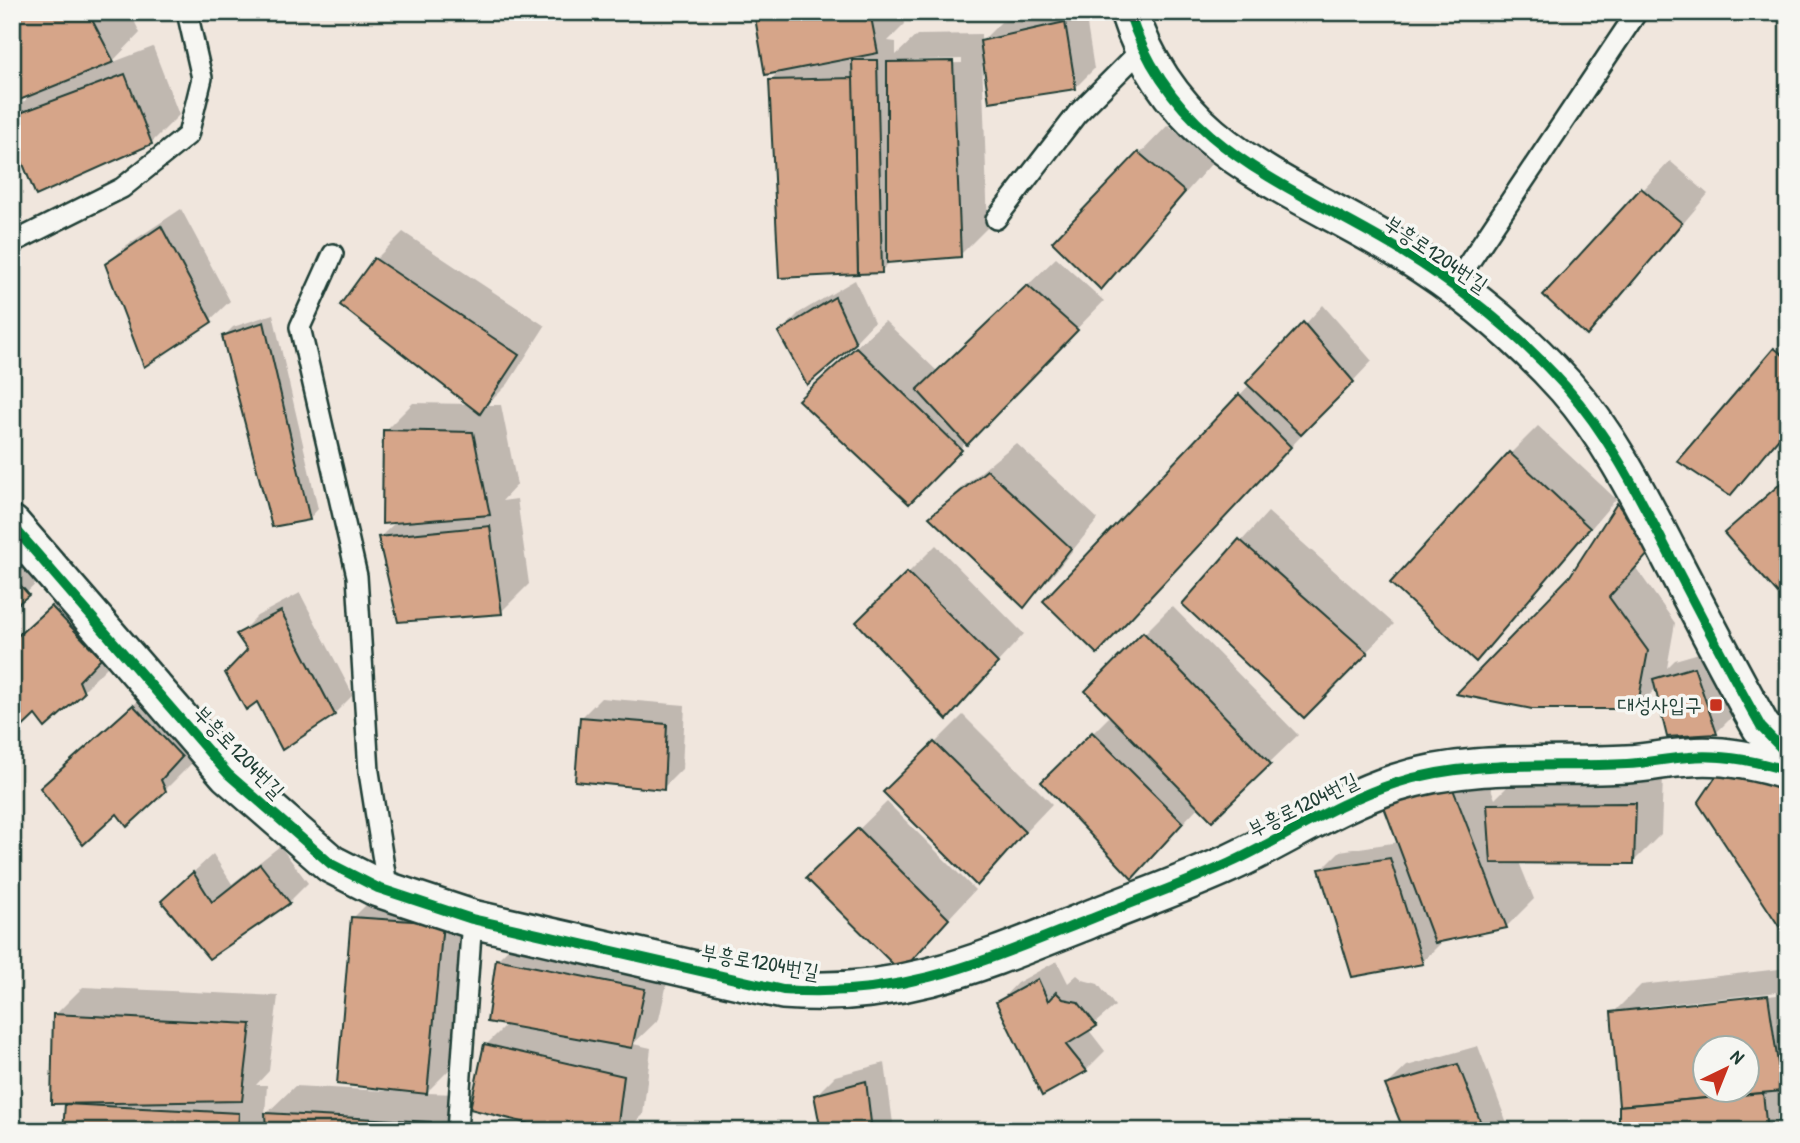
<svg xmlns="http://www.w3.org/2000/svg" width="1800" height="1143" font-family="'Patrick Hand','Poor Story',sans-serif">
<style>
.shadow{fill:#0003;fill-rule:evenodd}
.building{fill:#d6a589;stroke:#1f3d34;stroke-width:2;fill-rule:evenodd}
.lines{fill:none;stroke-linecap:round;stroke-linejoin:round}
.service-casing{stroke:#1f3d34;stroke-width:24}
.minor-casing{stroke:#1f3d34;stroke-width:42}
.service{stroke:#f6f6f2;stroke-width:19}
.minor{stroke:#f6f6f2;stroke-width:37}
.cycleway-casing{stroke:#f6f6f2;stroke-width:15}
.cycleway{stroke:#00873e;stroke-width:10}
.poi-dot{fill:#c8321e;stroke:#f6f6f2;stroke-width:2.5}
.labels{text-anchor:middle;stroke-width:7;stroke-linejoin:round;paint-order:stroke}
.street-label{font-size:21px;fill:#1f3d34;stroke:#f6f6f2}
.poi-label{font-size:21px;fill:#1f3d34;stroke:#f6f6f2;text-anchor:end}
</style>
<rect width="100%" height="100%" fill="#f0e6dd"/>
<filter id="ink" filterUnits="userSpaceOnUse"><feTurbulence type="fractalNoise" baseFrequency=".0143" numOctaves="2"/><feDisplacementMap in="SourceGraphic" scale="14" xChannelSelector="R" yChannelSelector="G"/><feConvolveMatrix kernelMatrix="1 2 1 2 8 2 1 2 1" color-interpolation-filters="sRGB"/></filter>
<g filter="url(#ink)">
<!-- shadow -->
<g class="shadow">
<path d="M12,12H130L140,33L111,63L153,47L179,115L151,143L12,132V113L33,93Z"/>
<path d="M756,12H903L905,24L888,41L896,42V55L917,35L981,34V42L1001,22L1046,12H1085L1094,69L1075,88L982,58L988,227L960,255L891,261L881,271L770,80L780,71ZM962,59V63L914,64V60Z"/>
<path d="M1168,125L1212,163L1101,288L1054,242Z"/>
<path d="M1670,161L1708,194L1614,305L1587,333L1546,295Z"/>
<path d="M181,209L230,301L210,320L107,264L127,245Z"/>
<path d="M403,232L545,326L508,384L487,405H501L517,485L502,501L517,499L529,584L501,612L380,537L397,521L385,431L413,403L471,404L376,259Z"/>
<path d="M1056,258L1104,301L909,501L828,372L885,321L938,372Z"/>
<path d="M855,280L874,322L855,342L780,332L799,313Z"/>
<path d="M1323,305L1372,361L1097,652L1240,395Z"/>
<path d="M273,314L318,509L309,519L224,336L233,327Z"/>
<path d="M1788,337V430L1730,494L1776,350Z"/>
<path d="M1538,426L1616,499L1503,632L1476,660L1510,454Z"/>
<path d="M1016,443L1098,519L1051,577L1024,605L932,517L960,489Z"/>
<path d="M1788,476V583L1726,533Z"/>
<path d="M1646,477L1677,522L1636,568L1675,623L1667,668L1675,660L1713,649L1735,714L1716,733L1657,687L1637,708L1571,577L1618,504Z"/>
<path d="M1268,512L1394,624L1304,715L1185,603Z"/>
<path d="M12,517L55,565L12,607Z"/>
<path d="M936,545L1024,634L947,717L859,622Z"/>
<path d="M80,580L127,629L106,652L111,663L83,691L35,712L12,734V640Z"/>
<path d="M300,593L353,695L334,714L249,651L238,635L257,616Z"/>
<path d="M1172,606L1298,735L1212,818L1200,805L1132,877L1044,782L1111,715L1087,691Z"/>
<path d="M162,679L193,762L165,790L117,811L42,789Z"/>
<path d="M601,698L685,705L682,769L663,788L581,718Z"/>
<path d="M963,715L1052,804L977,883L886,792Z"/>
<path d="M1479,757L1495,799L1517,777L1663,776L1661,834L1633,862H1519L1534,899L1506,927L1440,940L1441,943L1422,962L1321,870L1340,851L1399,842L1386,808L1414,780Z"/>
<path d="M887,802L975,890L901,970L809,878Z"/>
<path d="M280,846L308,883L289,902L210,956L183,882L213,854L232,884Z"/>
<path d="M381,890L470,895L454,1065L426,1093L459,1094L457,1131H268L265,1115L295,1086L385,1091L353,918Z"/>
<path d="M525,932L672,961L659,1019L633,1044L651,1048L643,1115L626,1131H530L538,1124L486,1045L507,1024L497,960Z"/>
<path d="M1057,961L1068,983L1077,975L1083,980L1098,984L1115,1006L1088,1029L1105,1051L1086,1070L1043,1094L998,1003L1017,983Z"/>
<path d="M1788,968V1131H1620L1613,1013L1641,985ZM1777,992V995L1640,1011V1007ZM1706,1048H1748V1090H1706Z"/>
<path d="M83,987L278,996L269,1071L256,1085H267L264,1131H64L67,1102L55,1015Z"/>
<path d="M1478,1046L1510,1131H1406L1387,1085L1407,1066Z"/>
<path d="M885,1063L894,1131H823L815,1096L835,1076Z"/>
</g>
<!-- building -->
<g class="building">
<path d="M12,12H88L114,62L12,103Z"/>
<path d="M754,12H870L878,53L765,75Z"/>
<path d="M1065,22L1076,89L989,102L980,41Z"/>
<path d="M852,60H877L882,273L858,274Z"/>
<path d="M953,61L961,257L887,263V62Z"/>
<path d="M125,74L152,144L36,196L12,137V116Z"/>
<path d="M853,78L858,274L779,278L769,80Z"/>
<path d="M1138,152L1185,192L1101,290L1052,242Z"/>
<path d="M1641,188L1682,223L1587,336L1543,295Z"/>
<path d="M161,226L212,322L144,367L105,264Z"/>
<path d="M374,258L519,355L480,414L340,305Z"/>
<path d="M1027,285L1078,330L967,445L917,390Z"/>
<path d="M835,297L856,343L807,385L778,332Z"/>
<path d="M264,322L310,520L272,527L222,336Z"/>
<path d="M1303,322L1354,382L1301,435L1246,383Z"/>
<path d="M856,347L962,450L909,504L798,400Z"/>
<path d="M1774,348L1788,359V427L1730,496L1677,461Z"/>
<path d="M1239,394L1291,447L1097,654L1043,601Z"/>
<path d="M383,430L473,432L490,515L382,524Z"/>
<path d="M1509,452L1590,528L1476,662L1390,583Z"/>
<path d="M987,470L1071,548L1024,608L929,517Z"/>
<path d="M1788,477V586L1778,594L1724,533Z"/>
<path d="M1617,503L1650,552L1609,597L1648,651L1637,709H1532L1456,694L1570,576Z"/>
<path d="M490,526L502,614L398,622L378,537Z"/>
<path d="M1239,539L1368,653L1304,718L1182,604Z"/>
<path d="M907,572L998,663L947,720L856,622Z"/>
<path d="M12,576L29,595L12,609Z"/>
<path d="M51,606L101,658L79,681L84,693L45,728L35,715L12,737V641Z"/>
<path d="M281,611L335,715L282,750L257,702L246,710L225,673L247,650L236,634Z"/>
<path d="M1143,632L1271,764L1212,821L1085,691Z"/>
<path d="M1694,667L1717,734L1667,737L1653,679Z"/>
<path d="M133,705L182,757L161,780L166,791L127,827L117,814L83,845L40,788Z"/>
<path d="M580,717L667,724L664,790L575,781Z"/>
<path d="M1092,732L1183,823L1132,879L1041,782Z"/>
<path d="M934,742L1025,832L977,886L883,792Z"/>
<path d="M1719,772L1788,789V940L1698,803Z"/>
<path d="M1451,784L1507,928L1435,943L1384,807Z"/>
<path d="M1636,803L1634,864L1491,863L1487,804Z"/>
<path d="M858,828L949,919L901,972L806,878Z"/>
<path d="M1390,858L1423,964L1352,977L1319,869Z"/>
<path d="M260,864L290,903L209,959L161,901L193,872L212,902Z"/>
<path d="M351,917L443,923L427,1094L337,1084Z"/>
<path d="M496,959L645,989L632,1048L487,1022Z"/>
<path d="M1038,979L1048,1001L1056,992L1063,999L1078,1002L1097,1026L1066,1045L1087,1071L1042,1096L996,1002Z"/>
<path d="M1768,995L1782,1091L1619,1106L1611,1012ZM1706,1048H1748V1090H1706Z"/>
<path d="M53,1014L251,1024L242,1101L51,1104Z"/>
<path d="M484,1044L624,1076L617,1131H559L470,1109Z"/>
<path d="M1458,1064L1484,1131H1404L1385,1085Z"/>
<path d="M866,1081L872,1131H821L814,1095Z"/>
<path d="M1763,1093L1767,1131H1619V1106Z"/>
<path d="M65,1104L239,1113L238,1131H63Z"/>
<path d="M265,1113L431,1122V1131H266Z"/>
</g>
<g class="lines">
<!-- service casing -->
<g class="service-casing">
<g id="service">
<path d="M996,219L1077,114L1141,50"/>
<path d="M12,243L122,188L188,135L202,78L187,12"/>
<path d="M333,254L300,327L357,576L369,772L388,892"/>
<path d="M1454,285L1637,12"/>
<path d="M457,1131L472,919"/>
</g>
</g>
<!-- minor casing -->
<g class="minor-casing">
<g id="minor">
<path d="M1129,12C1173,151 1292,184 1403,252C1463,289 1519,335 1566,387C1610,437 1639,496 1669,554C1699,612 1729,670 1761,727L1788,755"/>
<path d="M12,525L228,774L331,864L378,888L472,919L783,990C900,999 982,962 1088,920C1135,901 1184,884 1230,863C1286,837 1337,802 1396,783C1470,759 1550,768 1627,764C1648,763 1668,758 1689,757C1723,754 1756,761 1788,771"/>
</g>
</g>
<!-- service -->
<use href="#service" class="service"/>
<!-- minor -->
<use href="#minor" class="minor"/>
<!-- cycleway casing -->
<g class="cycleway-casing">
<g id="cycleway">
<path d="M1129,12C1173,151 1292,184 1403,252C1463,289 1519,335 1566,387C1610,437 1639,496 1669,554C1699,612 1729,670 1761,727L1788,755"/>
<path d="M12,525L228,774L331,864L378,888L472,919L783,990C900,999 982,962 1088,920C1135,901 1184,884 1230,863C1286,837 1337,802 1396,783C1470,759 1550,768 1627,764C1648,763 1668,758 1689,757C1723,754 1756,761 1788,771"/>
</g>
</g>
<!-- cycleway -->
<use href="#cycleway" class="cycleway"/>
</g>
</g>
<!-- markers -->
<rect class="poi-dot" x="1709" y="698" width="14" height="14" rx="3.5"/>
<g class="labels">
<!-- street labels -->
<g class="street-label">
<text transform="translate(1436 254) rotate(34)" y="7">부흥로1204번길</text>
<text transform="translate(239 752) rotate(46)" y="7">부흥로1204번길</text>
<text transform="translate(1303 805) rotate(-26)" y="7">부흥로1204번길</text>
<text transform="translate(760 962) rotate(10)" y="7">부흥로1204번길</text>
</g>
<!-- poi labels -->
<g class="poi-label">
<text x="1702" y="712">대성사입구</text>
</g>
</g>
<!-- margin -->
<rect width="1800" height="1143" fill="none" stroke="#f6f6f2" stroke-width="42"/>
<rect x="21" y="21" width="1758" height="1101" fill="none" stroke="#1f3d34" stroke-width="2.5" filter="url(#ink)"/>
<!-- north arrow -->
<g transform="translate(1726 1069) rotate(43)"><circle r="33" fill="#f6f6f2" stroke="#a0aca6" stroke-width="2"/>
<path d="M0-5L12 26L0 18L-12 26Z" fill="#c8321e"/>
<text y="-10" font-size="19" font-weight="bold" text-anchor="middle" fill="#1f3d34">N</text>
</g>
</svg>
